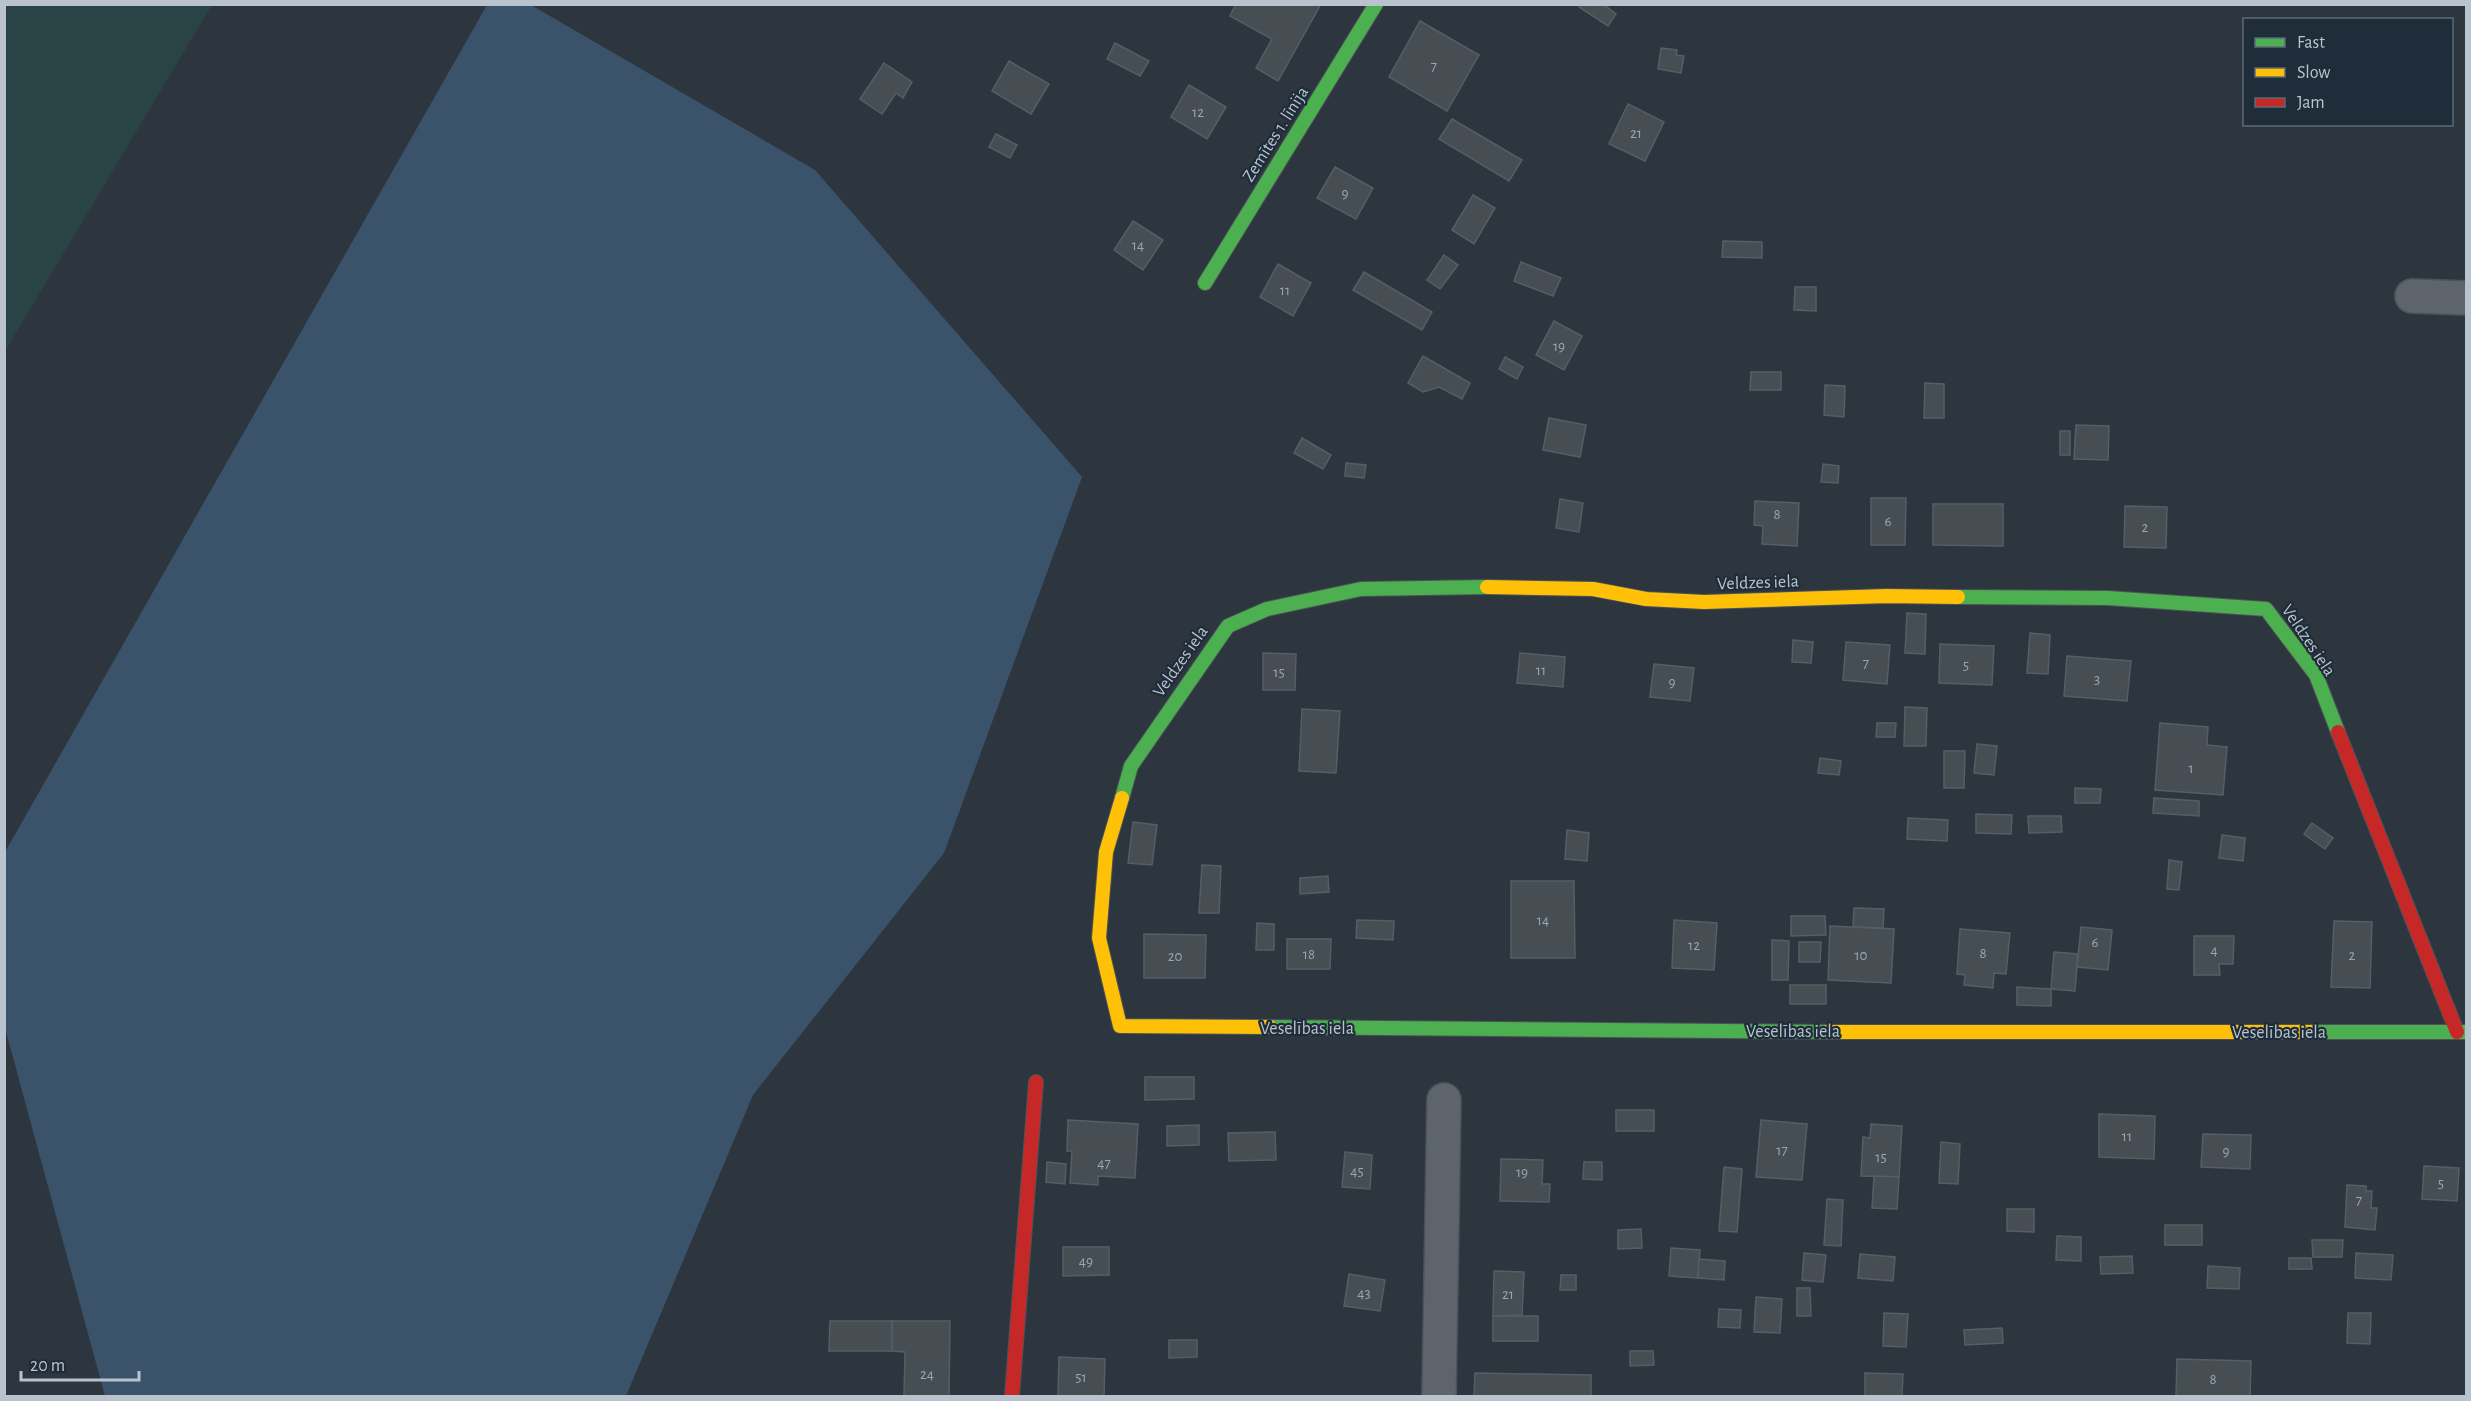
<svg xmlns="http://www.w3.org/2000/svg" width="2471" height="1401" font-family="'Alegreya Sans',sans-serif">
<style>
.green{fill:#2a4345}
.water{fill:#3b536a}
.building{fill:#464d53;stroke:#565e65;stroke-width:1.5}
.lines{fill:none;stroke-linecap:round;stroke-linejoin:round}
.street-casing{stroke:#4c5258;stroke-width:36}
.fast-casing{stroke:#4c5258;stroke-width:16}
.slow-casing{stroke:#4c5258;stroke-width:16}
.jam-casing{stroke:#4c5258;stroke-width:16}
.street{stroke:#5e646b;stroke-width:33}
.fast{stroke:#4caf50;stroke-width:14}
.slow{stroke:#ffc107;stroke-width:14}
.jam{stroke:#c62828;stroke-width:14}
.labels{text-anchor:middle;stroke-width:4.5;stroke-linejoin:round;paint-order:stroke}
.number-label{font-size:15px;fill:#9ca6af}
.street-label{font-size:18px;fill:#b9c3ce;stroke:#1f2d3a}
</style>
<rect width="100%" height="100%" fill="#2d363e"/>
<!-- green -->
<path class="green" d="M5,4L212,5L5,351L4,5Z"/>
<!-- water -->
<path class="water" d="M487,5H531L815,170L1082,477L944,853L753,1095L626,1396H105L5,1028V852Z"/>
<!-- building -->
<g class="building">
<path d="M1236,4H1321L1278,81L1256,68L1272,39L1230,16Z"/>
<path d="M1580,4H1603L1616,14L1608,26L1579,7Z"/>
<path d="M1420,21L1479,55L1447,111L1389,77Z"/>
<path d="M1115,43L1149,61L1140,76L1107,59Z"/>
<path d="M1661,48L1677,50L1676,55L1684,56L1681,73L1658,69Z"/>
<path d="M1009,61L1049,84L1031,114L992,91Z"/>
<path d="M884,63L912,82L903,98L896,93L882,114L860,99Z"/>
<path d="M1189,85L1226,107L1207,139L1171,117Z"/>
<path d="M1628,104L1664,122L1645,161L1609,144Z"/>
<path d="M1452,119L1522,160L1509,181L1439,139Z"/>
<path d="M996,134L1017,145L1010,158L989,147Z"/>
<path d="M1335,167L1373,188L1356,219L1317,198Z"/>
<path d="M1473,195L1495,208L1474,244L1452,230Z"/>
<path d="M1133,221L1163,240L1143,270L1114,250Z"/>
<path d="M1723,241L1762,242V258L1722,257Z"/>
<path d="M1444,255L1458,265L1440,289L1427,280Z"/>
<path d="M1521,262L1561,278L1553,296L1514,281Z"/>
<path d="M1278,264L1311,283L1293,316L1260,297Z"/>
<path d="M1364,272L1432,312L1422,330L1353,290Z"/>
<path d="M1795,287H1816V311L1794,310Z"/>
<path d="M1554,321L1582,336L1564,370L1536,355Z"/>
<path d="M1423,356L1470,383L1462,399L1439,387L1423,392L1408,383Z"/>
<path d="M1505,357L1523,367L1517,379L1499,369Z"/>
<path d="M1751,372H1781V390H1750Z"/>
<path d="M1925,383L1944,384V418H1924Z"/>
<path d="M1825,385L1845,386L1844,417L1824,415Z"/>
<path d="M1549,418L1586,425L1580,457L1543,450Z"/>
<path d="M2076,425L2109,426L2108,460L2074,459Z"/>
<rect x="2060" y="431" width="10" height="24"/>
<path d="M1302,438L1331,455L1323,469L1294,453Z"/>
<path d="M1346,463L1366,465L1364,478L1345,476Z"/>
<path d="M1823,464L1839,466L1838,483L1821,482Z"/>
<path d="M1871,498H1906L1905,545H1871Z"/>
<path d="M1560,499L1583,503L1579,532L1556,528Z"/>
<path d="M1755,501L1799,503L1797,546L1762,544L1763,526L1754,525Z"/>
<path d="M1933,504H2003V546L1933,545Z"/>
<path d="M2125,506L2167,507L2166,548L2124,547Z"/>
<path d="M1907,613L1926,614L1925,654L1905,653Z"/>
<path d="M2030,633L2050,635L2048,674L2027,673Z"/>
<path d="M1793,640L1813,642L1811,663L1792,662Z"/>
<path d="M1846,642L1890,645L1887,684L1843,680Z"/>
<path d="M1940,644L1994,646L1992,685L1939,683Z"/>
<path d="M1263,653L1296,654L1295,690H1263Z"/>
<path d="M1520,653L1565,657L1563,687L1517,683Z"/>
<path d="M2067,656L2131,661L2127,701L2064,696Z"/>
<path d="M1654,664L1694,668L1690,701L1650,697Z"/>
<path d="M1905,707L1927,708L1926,746H1904Z"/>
<path d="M1302,709L1340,711L1336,773L1299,771Z"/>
<path d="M1877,723H1896L1895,737H1876Z"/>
<path d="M2160,723L2208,727L2207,745L2227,747L2223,795L2155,790Z"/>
<path d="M1977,744L1997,746L1994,775L1974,773Z"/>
<path d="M1944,751H1965L1964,788H1944Z"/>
<path d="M1820,758L1841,761L1839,775L1818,773Z"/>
<path d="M2075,788L2101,789L2100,803H2075Z"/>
<path d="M2154,798L2199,801V816L2153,813Z"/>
<path d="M1976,814L2012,815L2011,834L1976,833Z"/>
<path d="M2028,816H2061L2062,832L2029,833Z"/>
<path d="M1908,818L1948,820L1947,841L1907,839Z"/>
<path d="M1133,822L1157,825L1152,865L1128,863Z"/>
<path d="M2312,823L2333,838L2325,849L2304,834Z"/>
<path d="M1567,830L1589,833L1587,861L1565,859Z"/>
<path d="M2222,835L2245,838L2243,861L2219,858Z"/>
<path d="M2169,860L2182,862L2179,890L2167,889Z"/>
<path d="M1202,865L1221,866L1219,913H1199Z"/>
<path d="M1328,876L1329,892L1300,894V878Z"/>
<path d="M1511,881H1574L1575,958H1511Z"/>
<path d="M1854,908L1884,909L1883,928L1853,927Z"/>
<path d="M1791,916H1825L1826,935L1791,936Z"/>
<path d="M1357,920L1394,921L1393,940L1356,938Z"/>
<path d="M1674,920L1717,923L1714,970L1672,968Z"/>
<path d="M2334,921L2372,922L2370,988L2331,987Z"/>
<path d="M1257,923L1274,924V950H1256Z"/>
<path d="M1830,926L1894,929L1891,983L1828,980Z"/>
<path d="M2081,927L2112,930L2108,970L2077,967Z"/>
<path d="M1960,929L2010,933L2006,974L1994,973L1993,988L1964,985L1965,975L1957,974Z"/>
<path d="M1144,934L1206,935L1205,978H1144Z"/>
<path d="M2194,936H2234L2233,964H2219L2220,975H2194Z"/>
<path d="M1287,939H1331L1330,969H1287Z"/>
<path d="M1772,940L1789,941L1788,980H1772Z"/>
<path d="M1799,942H1821L1820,962H1799Z"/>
<path d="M2054,952L2078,954L2075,991L2051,989Z"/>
<rect x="1790" y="985" width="36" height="19"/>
<path d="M2017,987L2051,989V1006L2017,1005Z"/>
<path d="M1145,1077H1194V1099L1145,1100Z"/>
<rect x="1616" y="1110" width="38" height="21"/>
<path d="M2099,1114L2155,1116L2154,1159L2099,1157Z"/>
<path d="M1068,1120L1138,1124L1135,1178L1098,1176V1185L1070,1183L1072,1151H1067Z"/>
<path d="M1761,1120L1807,1124L1802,1180L1756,1177Z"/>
<path d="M1871,1124L1902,1126L1899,1177L1861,1176L1863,1137L1870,1138Z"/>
<path d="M1199,1125V1145L1167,1146V1126Z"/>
<path d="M1275,1132L1276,1160L1229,1161L1228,1133Z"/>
<path d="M2203,1134L2251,1135L2250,1169L2201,1167Z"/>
<path d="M1941,1142L1960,1144L1958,1184L1939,1183Z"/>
<path d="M1345,1152L1372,1155L1370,1189L1342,1187Z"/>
<path d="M1501,1159L1543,1160L1542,1184H1550L1549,1202L1500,1201Z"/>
<path d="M1047,1162L1066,1164L1065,1184L1046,1182Z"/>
<path d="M1584,1162H1602V1180L1583,1179Z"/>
<path d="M2424,1166L2459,1168L2457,1201L2422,1199Z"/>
<path d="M1724,1167L1742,1169L1737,1232L1719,1231Z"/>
<path d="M1874,1176L1899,1177L1897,1209L1872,1208Z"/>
<path d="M2347,1185L2366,1186V1191H2372L2371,1208H2377L2375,1230L2345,1227Z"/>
<path d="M1827,1199L1843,1200L1841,1246L1824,1245Z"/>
<path d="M2007,1209H2034V1232L2007,1231Z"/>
<rect x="2165" y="1225" width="37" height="20"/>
<path d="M1641,1229L1642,1248L1618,1249V1230Z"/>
<path d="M2057,1236L2081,1237V1261L2056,1260Z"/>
<path d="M2312,1240H2343L2342,1257H2313Z"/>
<path d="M1063,1247H1109V1275L1063,1276Z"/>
<path d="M1671,1248L1700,1250L1698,1278L1669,1276Z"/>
<path d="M1804,1253L1826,1255L1823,1282L1802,1280Z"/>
<path d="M2356,1253L2393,1255L2391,1280L2355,1278Z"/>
<path d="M1860,1254L1895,1257L1893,1281L1858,1278Z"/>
<path d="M2132,1256L2133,1273L2101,1274L2100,1257Z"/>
<path d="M2289,1258H2311L2312,1269H2289Z"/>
<path d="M1699,1259L1725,1261L1724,1280L1698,1278Z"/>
<path d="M2208,1266L2240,1268L2239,1289L2207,1288Z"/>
<path d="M1494,1271L1524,1272L1522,1315L1493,1316Z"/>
<path d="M1349,1274L1385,1280L1380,1311L1344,1306Z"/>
<path d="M1561,1275H1576V1290H1560Z"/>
<path d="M1797,1288H1810L1811,1316H1797Z"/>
<path d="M1756,1297L1782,1299L1780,1333L1754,1332Z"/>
<path d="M1719,1309L1741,1310L1740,1328L1718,1327Z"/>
<path d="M1884,1313L1908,1314L1906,1347L1883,1346Z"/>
<path d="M2348,1313H2371L2370,1344L2347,1343Z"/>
<rect x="1493" y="1316" width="45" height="25"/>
<path d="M830,1321H892V1351H829Z"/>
<path d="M892,1321H950L949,1396H904L905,1352L892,1351Z"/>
<path d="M2002,1328L2003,1343L1965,1345L1964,1330Z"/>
<path d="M1169,1340H1197V1357L1169,1358Z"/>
<path d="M1630,1351H1653L1654,1365L1630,1366Z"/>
<path d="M1059,1357L1105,1359L1104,1396H1113H1058Z"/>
<path d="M2177,1359L2251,1361L2250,1396H2176Z"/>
<path d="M1475,1373L1591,1375V1396H1474Z"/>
<path d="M1865,1373L1903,1374L1902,1396H1865Z"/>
</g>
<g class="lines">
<!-- street casing -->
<g class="street-casing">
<g id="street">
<path d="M2412,296L2466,298"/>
<path d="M1439,1396L1444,1100"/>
</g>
</g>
<!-- fast casing -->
<g class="fast-casing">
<g id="fast">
<path d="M1205,283L1376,4"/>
<path d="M1958,597L2108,598L2266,609L2316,675L2338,732"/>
<path d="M1122,798L1131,766L1228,626L1267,609L1361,589L1487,587"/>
<path d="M1270,1027L1827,1032"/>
<path d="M2313,1032H2466"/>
</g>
</g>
<!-- slow casing -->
<g class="slow-casing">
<g id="slow">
<path d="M1487,587L1593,589L1646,599L1704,602L1887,596L1958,597"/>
<path d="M1122,798L1106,852L1099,938L1120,1026L1270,1027"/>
<path d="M1827,1032H2313"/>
</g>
</g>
<!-- jam casing -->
<g class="jam-casing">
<g id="jam">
<path d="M2338,732L2457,1032"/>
<path d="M1012,1396L1036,1082"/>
</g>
</g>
<!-- street -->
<use href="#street" class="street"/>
<!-- fast -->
<use href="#fast" class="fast"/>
<!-- slow -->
<use href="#slow" class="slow"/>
<!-- jam -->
<use href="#jam" class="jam"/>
</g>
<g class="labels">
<!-- number labels -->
<g class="number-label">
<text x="1434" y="71">7</text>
<text x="1198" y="117">12</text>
<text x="1636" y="138">21</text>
<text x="1345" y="198">9</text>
<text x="1138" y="250">14</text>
<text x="1285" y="295">11</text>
<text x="1559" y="351">19</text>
<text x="1777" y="519">8</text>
<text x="1888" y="526">6</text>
<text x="2145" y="532">2</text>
<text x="1866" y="668">7</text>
<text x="1966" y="670">5</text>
<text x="1541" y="675">11</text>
<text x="1279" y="677">15</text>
<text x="2097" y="684">3</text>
<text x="1672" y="687">9</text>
<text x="2191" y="773">1</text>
<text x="1543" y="925">14</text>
<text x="2095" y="947">6</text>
<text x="1694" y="950">12</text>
<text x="2214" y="955">4</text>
<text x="1983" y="958">8</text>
<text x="1309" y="959">18</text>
<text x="1861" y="960">10</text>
<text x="2352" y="960">2</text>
<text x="1175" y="961">20</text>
<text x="2127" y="1141">11</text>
<text x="1782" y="1155">17</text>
<text x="2226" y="1156">9</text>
<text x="1881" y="1162">15</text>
<text x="1104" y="1168">47</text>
<text x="1357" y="1176">45</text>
<text x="1522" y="1177">19</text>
<text x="2441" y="1188">5</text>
<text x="2359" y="1205">7</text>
<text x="1086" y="1266">49</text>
<text x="1364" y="1298">43</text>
<text x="1508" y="1299">21</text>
<text x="927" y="1379">24</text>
<text x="1081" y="1382">51</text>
<text x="2213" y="1384">8</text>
</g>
<!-- street labels -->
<g class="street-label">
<text transform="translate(1275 134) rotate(-58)" y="6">Zemītes 1. līnija</text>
<text transform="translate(1758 582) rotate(-2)" y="6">Veldzes iela</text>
<text transform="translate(2309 640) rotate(56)" y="6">Veldzes iela</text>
<text transform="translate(1180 661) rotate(-55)" y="6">Veldzes iela</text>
<text x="1307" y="1034">Veselības iela</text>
<text x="1793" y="1037">Veselības iela</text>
<text x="2279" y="1038">Veselības iela</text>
</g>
</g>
<!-- border -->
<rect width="2471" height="1401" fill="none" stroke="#b9c3ce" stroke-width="12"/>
<!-- legend -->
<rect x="2243" y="18" width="210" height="108" fill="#1f2d3a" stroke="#5d6975" stroke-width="1.5"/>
<rect x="2255" y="38" width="30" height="9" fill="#4caf50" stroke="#5d6975" stroke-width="1.5"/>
<text x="2297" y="48" font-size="18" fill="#b9c3ce">Fast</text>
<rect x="2255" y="68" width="30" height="9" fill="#ffc107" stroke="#5d6975" stroke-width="1.5"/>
<text x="2297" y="78" font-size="18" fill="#b9c3ce">Slow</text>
<rect x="2255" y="98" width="30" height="9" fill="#c62828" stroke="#5d6975" stroke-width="1.5"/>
<text x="2297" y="108" font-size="18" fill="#b9c3ce">Jam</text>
<!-- scale -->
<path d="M21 1371v9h118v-9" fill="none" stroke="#b9c3ce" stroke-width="3"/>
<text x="30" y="1371" font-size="18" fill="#b9c3ce" stroke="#1f2d3a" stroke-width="4.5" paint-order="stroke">20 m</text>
</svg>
